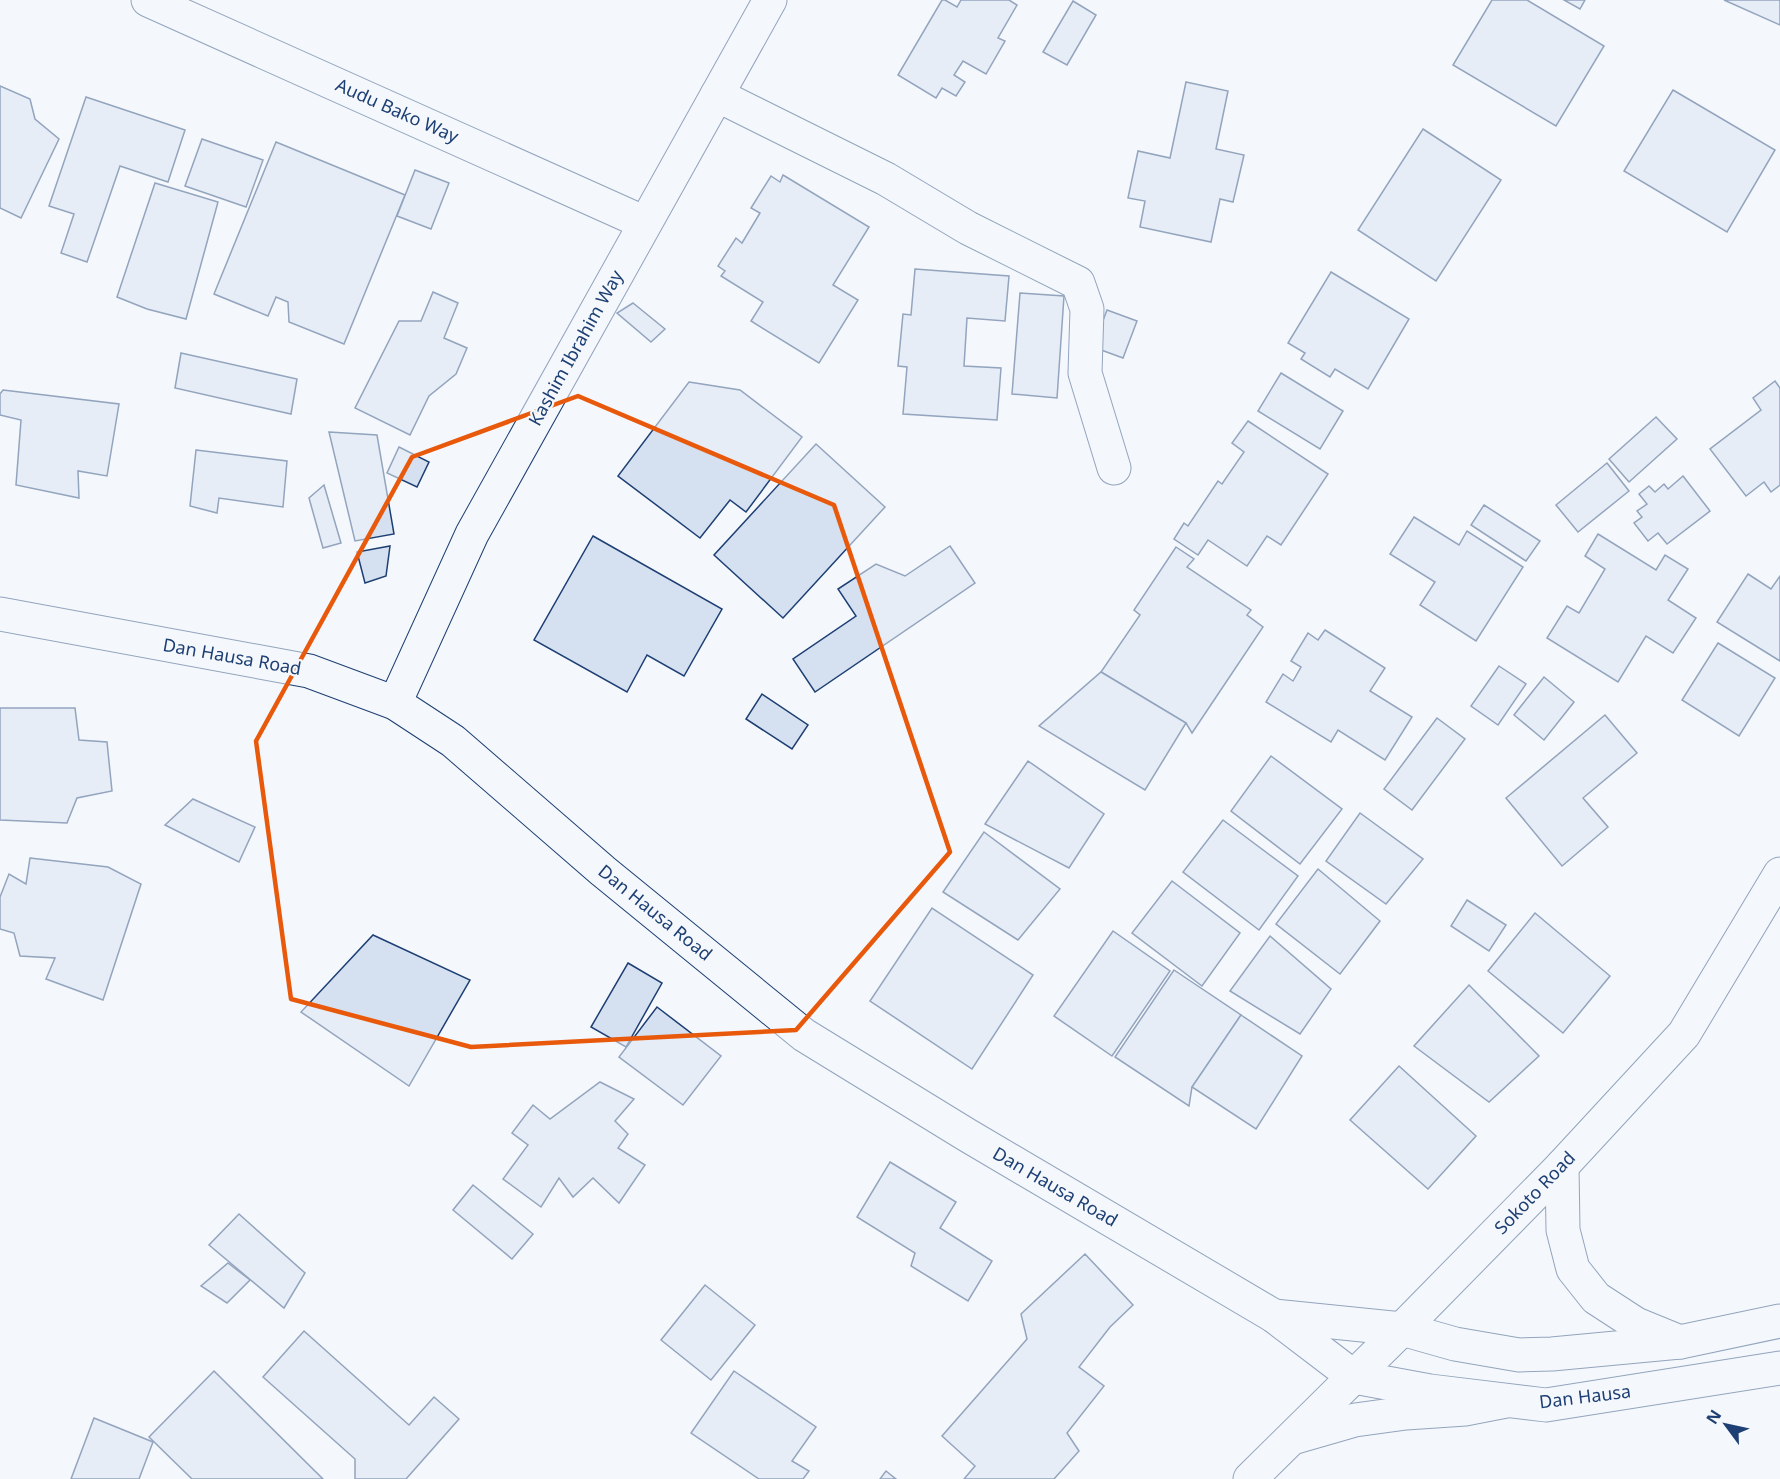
<svg xmlns="http://www.w3.org/2000/svg" width="1780" height="1479" font-family="'Noto Sans',sans-serif">
<style>
.building{fill:#d5e0f0;stroke:#1d3f73;stroke-width:1.5}
.lines{fill:none;stroke-linecap:round;stroke-linejoin:round}
.minor-casing{stroke:#1d3f73;stroke-width:35}
.tertiary-casing{stroke:#1d3f73;stroke-width:35}
.minor{stroke:#f4f7fb;stroke-width:33}
.tertiary{stroke:#f4f7fb;stroke-width:33}
.marked{fill:none;stroke:#e8590c;stroke-width:4.5;stroke-linejoin:round}
.labels{text-anchor:middle;stroke-width:4.5;stroke-linejoin:round;paint-order:stroke}
.street-label{font-size:18px;fill:#1d3f73;stroke:#f4f7fb}
</style>
<rect width="100%" height="100%" fill="#f4f7fb"/>
<!-- building -->
<g class="building">
<path d="M942,0H945L957,7L961,0H1009L1017,5L998,38L1005,41L986,74L963,61L954,75L965,82L956,96L942,88L936,98L898,75Z"/>
<path d="M1492,0H1527L1604,46L1556,126L1453,65Z"/>
<path d="M1564,0H1585L1580,9Z"/>
<path d="M1724,0H1780V25Z"/>
<path d="M1073,1L1096,15L1067,65L1043,52Z"/>
<path d="M1186,82L1228,91L1216,149L1244,155L1233,202L1220,199L1211,242L1140,227L1145,201L1128,198L1138,151L1170,158Z"/>
<path d="M0,86L30,99L35,119L59,139L21,218L0,208Z"/>
<path d="M1673,90L1775,150L1727,232L1624,171Z"/>
<path d="M86,97L185,130L168,182L120,166L87,262L61,253L74,214L49,206Z"/>
<path d="M1423,129L1501,180L1436,281L1358,230Z"/>
<path d="M202,139L263,160L246,207L185,186Z"/>
<path d="M276,142L405,195L344,344L289,322L288,302L276,297L268,316L214,294Z"/>
<path d="M415,170L449,183L431,229L397,216Z"/>
<path d="M783,175L869,227L833,285L858,300L819,363L751,321L763,302L721,276L725,271L718,266L736,238L742,243L760,213L751,208L771,176L780,182Z"/>
<path d="M155,183L218,202L186,319L147,309L117,297Z"/>
<path d="M915,269L1009,276L1005,321L967,318L964,366L1001,368L997,420L903,414L907,367L898,366L903,314L911,315Z"/>
<path d="M1331,272L1409,319L1368,389L1335,369L1330,377L1301,359L1305,353L1288,343Z"/>
<path d="M433,292L458,303L444,338L467,348L456,374L429,396L410,435L355,408L399,321H421Z"/>
<path d="M1020,293L1064,296L1057,398L1012,394Z"/>
<path d="M633,303L665,329L651,342L617,313Z"/>
<path d="M1107,310L1137,321L1123,358L1093,347Z"/>
<path d="M181,353L297,379L291,414L175,388Z"/>
<path d="M1281,373L1343,411L1320,449L1258,411Z"/>
<path d="M1775,381L1780,388V485L1771,492L1764,482L1746,496L1710,449L1761,410L1753,398Z"/>
<path d="M689,382L740,390L802,437L746,512L730,500L700,538L618,476Z"/>
<path d="M3,390L119,404L107,476L78,471L79,498L16,485L21,420L0,415V394Z"/>
<path d="M1656,417L1677,439L1629,482L1609,459Z"/>
<path d="M1248,421L1328,474L1281,545L1267,536L1247,566L1208,540L1198,555L1174,539L1184,523L1188,526L1218,481L1222,484L1244,452L1232,443Z"/>
<path d="M329,432L377,435L394,534L355,541Z"/>
<path d="M816,444L885,507L783,618L714,555Z"/>
<path d="M399,447L429,462L417,487L387,473Z"/>
<path d="M196,450L287,461L283,507L219,498L217,513L190,506Z"/>
<path d="M1607,463L1629,491L1578,532L1556,505Z"/>
<path d="M1683,476L1710,511L1667,544L1658,533L1648,541L1634,523L1642,517L1637,511L1647,504L1639,494L1649,486L1655,492L1664,484L1668,489Z"/>
<path d="M324,485L341,543L323,548L309,498Z"/>
<path d="M1484,505L1540,541L1526,561L1471,525Z"/>
<path d="M1414,517L1459,545L1467,531L1523,567L1476,641L1420,605L1435,582L1390,554Z"/>
<path d="M1598,534L1656,570L1665,555L1688,569L1668,600L1696,618L1673,653L1646,636L1618,682L1547,638L1567,606L1579,613L1605,569L1585,556Z"/>
<path d="M593,536L722,609L684,676L647,655L627,692L534,640Z"/>
<path d="M390,546L386,576L365,583L357,552Z"/>
<path d="M950,546L975,583L815,692L793,659L856,616L838,589L876,564L905,576Z"/>
<path d="M1176,547L1194,559L1187,567L1251,610L1247,615L1263,627L1192,733L1186,723L1101,672L1140,615L1134,610Z"/>
<path d="M1748,574L1771,589L1780,576V661L1717,622Z"/>
<path d="M1325,630L1385,668L1370,691L1412,717L1385,760L1338,730L1331,742L1266,702L1283,674L1293,681L1301,667L1291,661L1308,633L1318,640Z"/>
<path d="M1718,643L1775,678L1739,736L1682,700Z"/>
<path d="M1499,666L1526,684L1498,725L1471,706Z"/>
<path d="M1101,672L1186,723L1145,790L1039,726Z"/>
<path d="M1544,677L1574,702L1544,740L1514,715Z"/>
<path d="M762,694L808,725L792,749L746,719Z"/>
<path d="M0,708H75L79,740L107,742L112,791L77,798L67,823L0,820Z"/>
<path d="M1605,715L1637,753L1583,798L1608,827L1562,866L1506,798Z"/>
<path d="M1437,718L1465,739L1412,810L1384,789Z"/>
<path d="M1271,756L1342,809L1300,864L1231,811Z"/>
<path d="M1028,761L1104,814L1069,868L985,824Z"/>
<path d="M193,799L255,827L239,862L165,825Z"/>
<path d="M1360,813L1423,859L1386,904L1326,861Z"/>
<path d="M1223,820L1298,876L1259,930L1183,872Z"/>
<path d="M984,832L1060,889L1018,940L943,892Z"/>
<path d="M30,858L108,867L141,884L103,1000L46,979L55,958L20,956L14,933L0,929V897L9,874L26,884Z"/>
<path d="M1318,869L1380,921L1340,974L1276,924Z"/>
<path d="M1172,881L1240,933L1202,986L1132,933Z"/>
<path d="M1467,900L1506,925L1489,951L1451,926Z"/>
<path d="M932,908L1033,975L972,1069L870,1001Z"/>
<path d="M1535,913L1610,976L1563,1033L1488,971Z"/>
<path d="M1113,931L1170,971L1112,1056L1054,1016Z"/>
<path d="M373,935L470,980L409,1086L301,1012Z"/>
<path d="M1270,936L1331,989L1300,1034L1230,991Z"/>
<path d="M628,963L662,983L626,1047L591,1027Z"/>
<path d="M1174,970L1241,1015L1192,1087L1189,1106L1115,1057Z"/>
<path d="M1469,985L1539,1056L1489,1102L1414,1046Z"/>
<path d="M657,1007L721,1056L683,1105L619,1057Z"/>
<path d="M1241,1015L1302,1056L1256,1129L1192,1087Z"/>
<path d="M1399,1066L1476,1136L1428,1189L1350,1120Z"/>
<path d="M600,1082L634,1099L615,1121L628,1134L618,1148L645,1165L619,1203L593,1178L573,1197L559,1178L541,1207L503,1179L528,1145L512,1133L533,1105L550,1119Z"/>
<path d="M890,1162L956,1202L940,1228L992,1261L968,1301L911,1266L915,1253L857,1217Z"/>
<path d="M473,1185L533,1234L512,1259L453,1210Z"/>
<path d="M239,1214L305,1273L284,1308L209,1245Z"/>
<path d="M1085,1254L1133,1305L1110,1327L1079,1367L1104,1386L1067,1433L1079,1451L1054,1479H964L975,1466L942,1436L1027,1339L1021,1314Z"/>
<path d="M228,1263L250,1280L227,1303L201,1286Z"/>
<path d="M705,1285L755,1325L711,1380L661,1340Z"/>
<path d="M304,1331L409,1425L434,1397L459,1419L406,1479H355V1459L263,1377Z"/>
<path d="M214,1371L323,1479H192L149,1437Z"/>
<path d="M734,1371L816,1427L792,1461L809,1471L803,1479H759L691,1433Z"/>
<path d="M94,1418L153,1442L139,1479H71Z"/>
<path d="M886,1471L896,1479H880Z"/>
</g>
<g class="lines">
<!-- minor casing -->
<g class="minor-casing">
<g id="minor">
<path d="M148,0L645,223"/>
<path d="M717,95L886,179L968,228L1078,283L1087,309L1085,373L1114,468"/>
<path d="M395,703L472,534L770,0"/>
<path d="M1402,1329L1455,1344L1519,1355L1552,1354L1680,1342L1780,1321"/>
<path d="M1354,1377L1430,1391L1546,1405L1780,1368"/>
</g>
</g>
<!-- tertiary casing -->
<g class="tertiary-casing">
<g id="tertiary">
<path d="M0,614L309,671L395,703L453,741L603,871L804,1035L967,1135L1274,1316L1354,1377"/>
<path d="M1562,1166L1563,1230L1573,1269L1596,1298L1636,1324L1680,1342"/>
<path d="M1274,1316L1402,1329"/>
<path d="M1296,1437L1355,1420L1406,1413L1465,1409L1506,1401"/>
<path d="M1250,1479L1402,1329L1562,1166L1684,1034L1780,874"/>
</g>
</g>
<!-- minor -->
<use href="#minor" class="minor"/>
<!-- tertiary -->
<use href="#tertiary" class="tertiary"/>
</g>
<!-- marked area -->
<path d="M0 0H1780V1479H0ZM578,396L834,505L950,852L796,1030L471,1047L291,999L256,741L412,457Z" fill="#f4f7fb" fill-opacity=".55" fill-rule="evenodd"/>
<path class="marked" d="M578,396L834,505L950,852L796,1030L471,1047L291,999L256,741L412,457Z"/>
<g class="labels">
<!-- street labels -->
<g class="street-label">
<text transform="translate(397 111) rotate(24)" y="6">Audu Bako Way</text>
<text transform="translate(576 348) rotate(-61)" y="6">Kashim Ibrahim Way</text>
<text transform="translate(232 657) rotate(10)" y="6">Dan Hausa Road</text>
<text transform="translate(655 913) rotate(39)" y="6">Dan Hausa Road</text>
<text transform="translate(1055 1187) rotate(30)" y="6">Dan Hausa Road</text>
<text transform="translate(1535 1193) rotate(-46)" y="6">Sokoto Road</text>
<text transform="translate(1585 1397) rotate(-7)" y="6">Dan Hausa</text>
</g>
</g>
<!-- north arrow -->
<g transform="translate(1726 1425) rotate(303)" stroke="#f4f7fb" stroke-width="4.5" paint-order="stroke">
<path d="M0-4.5L10 22L0 15L-10 22Z" fill="#1d3f73"/>
<text y="-9" font-size="16" font-weight="bold" text-anchor="middle" fill="#1d3f73">N</text>
</g>
</svg>
